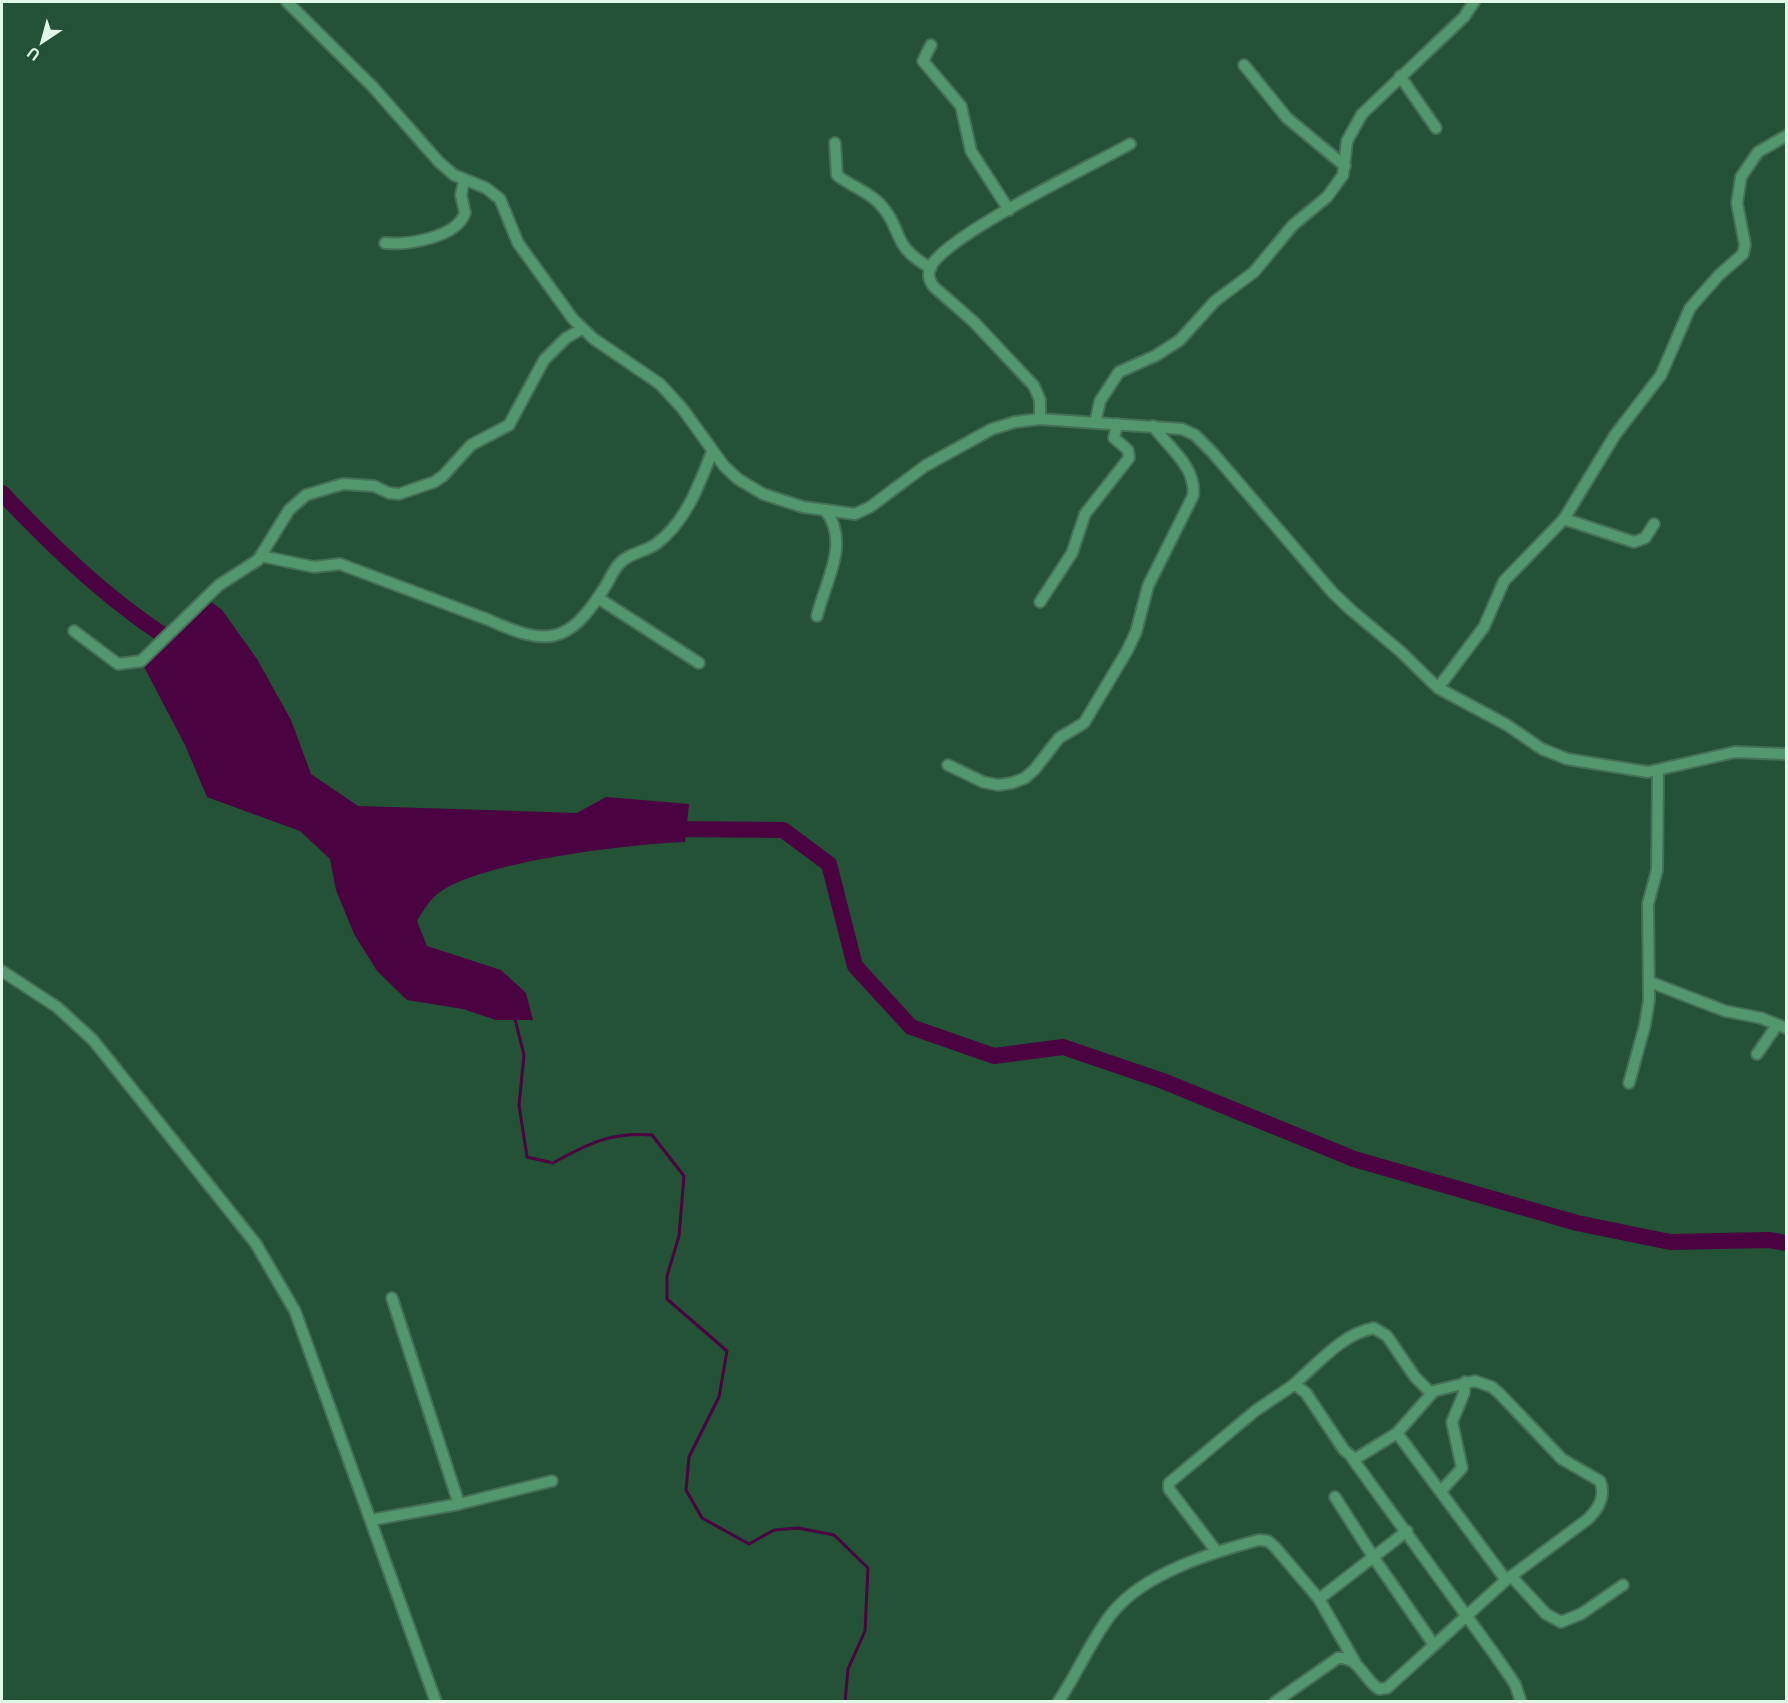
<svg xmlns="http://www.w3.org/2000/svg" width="1788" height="1703" font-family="'DM Sans',sans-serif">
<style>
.water{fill:#4b0240}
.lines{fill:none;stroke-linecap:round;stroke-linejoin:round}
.stream{stroke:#4b0240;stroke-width:3}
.river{stroke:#4b0240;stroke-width:16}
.minor-casing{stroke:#457057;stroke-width:14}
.minor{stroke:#52976d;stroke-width:10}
</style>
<rect width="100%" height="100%" fill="#235237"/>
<!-- water -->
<path class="water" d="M207,599L222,610L257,659L291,720L311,774L358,806L577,813L606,797L689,804L685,842C629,844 484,861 440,892C430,899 423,911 417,921L427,946L501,970L526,993L533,1020H496L463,1009L407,1000L377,971L354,934L336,890L330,859L300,831L207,797L185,745L141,661Z"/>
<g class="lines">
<!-- stream -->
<path class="stream" d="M515,1019L524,1055L519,1105L527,1157L553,1163C589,1143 611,1132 652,1135L684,1176L679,1236L667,1276V1299L727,1351L719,1397L689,1457L686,1490L702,1518L749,1544L774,1530L798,1528L834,1535L868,1568L865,1631L848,1669L845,1702"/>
<!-- river -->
<g class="river">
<path d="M2,493C55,549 113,605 179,645"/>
<path d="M664,829L783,830L829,864L855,966L911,1027L994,1056L1063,1047L1163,1081L1354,1159L1577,1223L1670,1242L1769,1240L1786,1243"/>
</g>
<!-- minor casing -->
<g class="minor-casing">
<g id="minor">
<path d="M287,2L373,87L439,162L454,175L486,188L500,199L518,243L573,319L594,339L660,384L682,408L724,466L738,479L763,494L803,507L855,514L870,507L925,466L992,429L1015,422L1040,419L1182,429L1195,435L1213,453L1333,593L1351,610L1400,651L1438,688L1507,725L1542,749L1567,759L1648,772L1735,752L1786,754"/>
<path d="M931,45L923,61L961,106L971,151L1009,210"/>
<path d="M1244,65L1287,118L1345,166"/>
<path d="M1400,76L1436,128"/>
<path d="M835,143L837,175C850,186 868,191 880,204C904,230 890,246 931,268"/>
<path d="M385,243C408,245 456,238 465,213L461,195L464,181"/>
<path d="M1040,419V400L1034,386L974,322L934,287C929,280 927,275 931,266C950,233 1091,166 1130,144"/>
<path d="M1095,423L1100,401L1119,372L1155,356L1180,340L1215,301L1254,272L1293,225L1327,197L1343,175L1347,141L1362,114L1464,17L1474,2"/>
<path d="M1564,519L1634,542L1645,538L1654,524"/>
<path d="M261,556L314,567L340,564L489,620C546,646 568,645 603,590C609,582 612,571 620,563C629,553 645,552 656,544C686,522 699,485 712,452"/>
<path d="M598,598L699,663"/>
<path d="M1040,602L1072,553L1085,514L1129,458L1128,450L1114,438L1117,424"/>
<path d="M817,616C825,582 851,542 825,510"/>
<path d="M74,631L118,664L141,661L219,585L258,560L289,510L306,495L343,484L374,486L389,493L399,494L434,482L443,476L471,445L509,425L544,360L566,338L582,329"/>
<path d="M1438,688L1484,627L1504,581L1564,519L1615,435L1661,375L1690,308L1719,275L1743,254L1745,245L1737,203L1741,177L1758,152L1786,136"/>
<path d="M948,765L983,782L998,785L1012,783L1025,778L1035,769L1059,738L1084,723L1127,651L1136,632L1148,586L1193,496C1197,467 1169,448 1153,426"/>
<path d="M2,971L57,1007L93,1040L256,1244L295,1311L436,1702"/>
<path d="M1650,982L1725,1011L1761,1018L1786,1028"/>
<path d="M1757,1054L1777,1025"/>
<path d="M1629,1083L1645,1025L1649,1000L1648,904L1657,870L1658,771"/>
<path d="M392,1298L459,1504"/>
<path d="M1292,1386C1317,1365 1341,1334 1374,1328L1387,1336L1415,1377L1431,1393"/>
<path d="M1397,1433L1506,1580"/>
<path d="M1352,1458L1495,1655L1515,1684L1521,1702"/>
<path d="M1441,1491L1462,1468L1452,1422L1464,1393L1465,1382"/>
<path d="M1335,1497L1374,1558L1434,1645"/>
<path d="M371,1520L459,1504L552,1481"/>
<path d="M1217,1552L1169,1489V1483L1255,1411L1292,1386H1297L1306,1393L1344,1450L1355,1459L1397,1433L1434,1391L1475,1381L1492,1387L1500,1394L1562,1459L1600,1481C1606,1496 1599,1508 1588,1519L1506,1580L1387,1688L1379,1689C1364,1680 1359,1656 1338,1658L1275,1702"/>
<path d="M1511,1576L1546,1614L1561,1622L1581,1614L1623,1585"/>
<path d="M1319,1599L1407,1531"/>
<path d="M1058,1702C1078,1673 1091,1639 1113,1612C1145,1573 1213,1552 1259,1540L1268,1541L1275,1547L1319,1599L1355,1662"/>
</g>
</g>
<!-- minor -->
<use href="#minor" class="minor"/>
</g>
<!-- border -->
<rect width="1788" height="1703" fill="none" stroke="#e0f8e7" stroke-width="6"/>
<!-- north arrow -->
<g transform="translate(42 42) rotate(216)" stroke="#235237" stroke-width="4.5" paint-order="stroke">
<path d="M0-4.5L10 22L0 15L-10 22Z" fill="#e0f8e7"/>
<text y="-9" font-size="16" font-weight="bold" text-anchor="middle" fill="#e0f8e7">U</text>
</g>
</svg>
